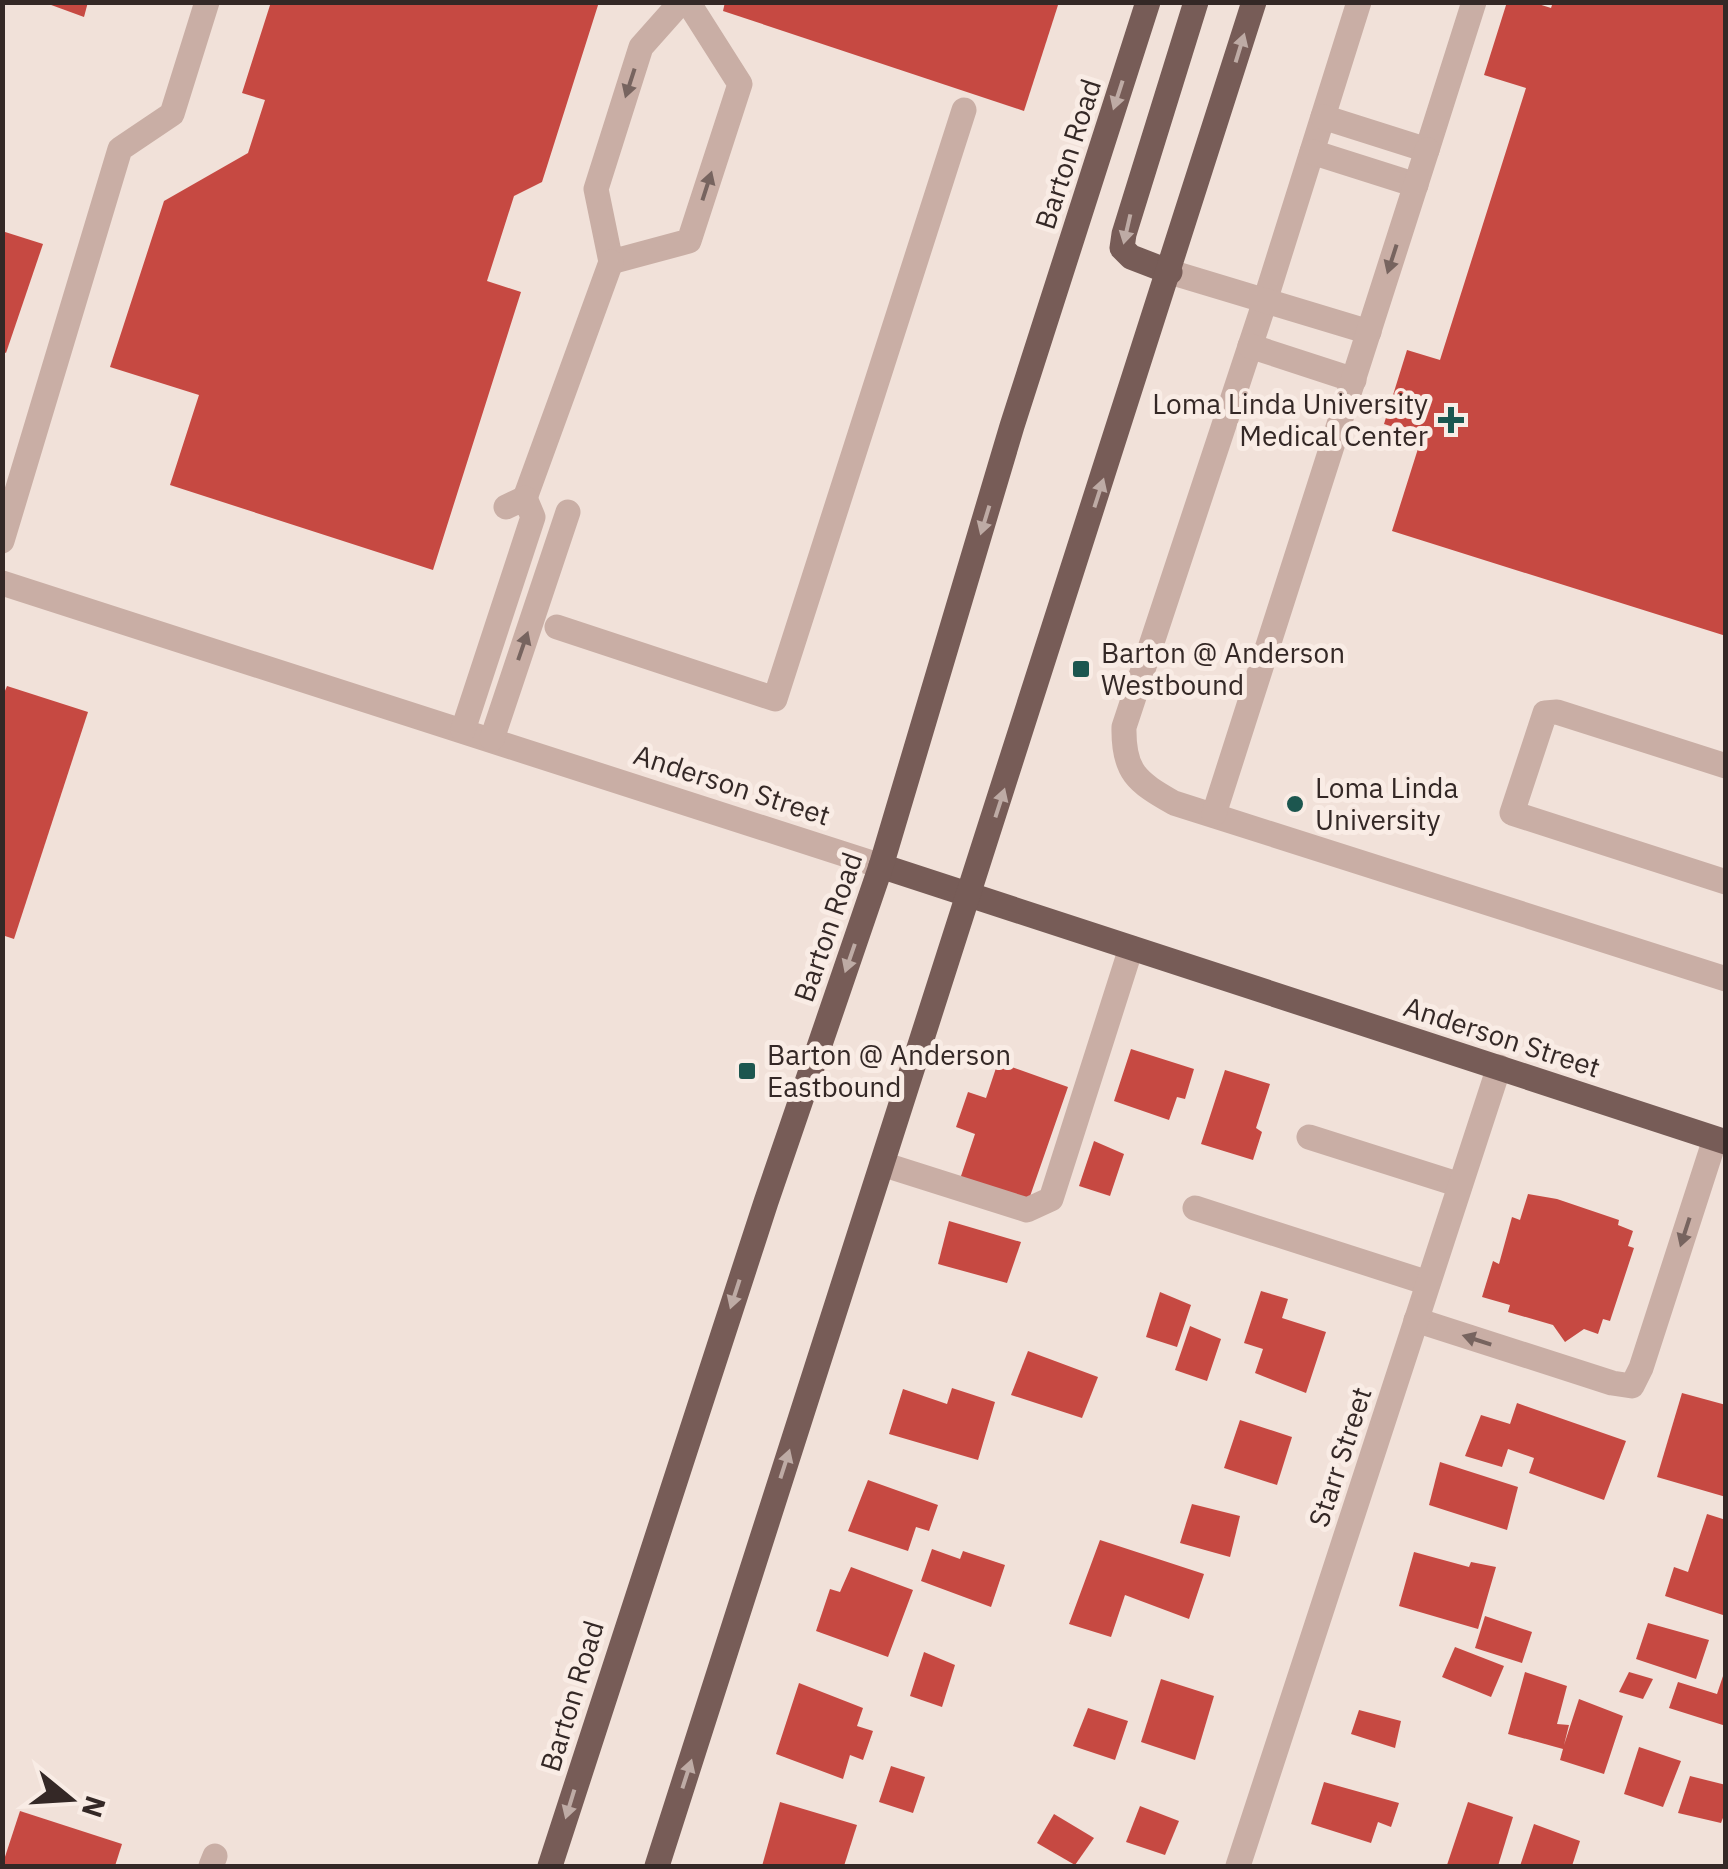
<svg xmlns="http://www.w3.org/2000/svg" width="1728" height="1869" font-family="'IBM Plex Sans',sans-serif">
<style>
.building{fill:#c64942}
.lines{fill:none;stroke-linecap:round;stroke-linejoin:round}
.minor{stroke:#c9aea5;stroke-width:25}
.major{stroke:#775c57;stroke-width:25}
.oneway{fill:#beaba5}
.oneway2{fill:#77645f}
.poi-dot{fill:#1c564f;stroke:#f9ece5;stroke-width:4}
.labels{text-anchor:middle;stroke-width:10;stroke-linejoin:round;paint-order:stroke}
.street-label{font-size:28px;fill:#342826;stroke:#f9ece5}
.poi-label{font-size:28px;fill:#342826;stroke:#f9ece5;text-anchor:start}
</style>
<rect width="100%" height="100%" fill="#f1e1d9"/>
<!-- building -->
<g class="building">
<path d="M43,2H88L84,17Z"/>
<path d="M271,2H599L542,182L514,196L487,281L521,292L433,570L170,485L199,395L110,367L164,201L248,153L265,100L242,93Z"/>
<path d="M725,2H1059L1024,111L723,11Z"/>
<path d="M1507,2H1532L1551,8L1553,2H1726V636L1392,531L1422,436L1384,424L1407,350L1440,360L1526,88L1484,75Z"/>
<path d="M2,231L43,244L6,353L2,351Z"/>
<path d="M7,686L88,712L14,939L2,935V698Z"/>
<path d="M1131,1049L1194,1069L1185,1099L1177,1097L1169,1120L1114,1101Z"/>
<path d="M998,1062L1068,1087L1028,1202L960,1179L975,1134L956,1127L968,1092L986,1098Z"/>
<path d="M1225,1070L1270,1084L1256,1128L1262,1132L1253,1160L1201,1144Z"/>
<path d="M1094,1141L1124,1154L1110,1196L1079,1186Z"/>
<path d="M1528,1194L1557,1199L1619,1220L1618,1225L1633,1231L1628,1246L1634,1248L1610,1321L1603,1319L1598,1334L1584,1329L1565,1342L1553,1325L1508,1312L1510,1305L1482,1297L1493,1261L1499,1264L1512,1217L1520,1220Z"/>
<path d="M949,1221L1021,1242L1007,1283L938,1264Z"/>
<path d="M1261,1291L1288,1299L1282,1318L1326,1332L1306,1393L1255,1373L1263,1349L1244,1343Z"/>
<path d="M1160,1292L1191,1305L1177,1347L1146,1337Z"/>
<path d="M1190,1326L1221,1339L1207,1381L1175,1370Z"/>
<path d="M1028,1351L1098,1377L1082,1418L1011,1395Z"/>
<path d="M952,1388L995,1402L978,1460L889,1434L903,1389L947,1404Z"/>
<path d="M1682,1393L1726,1405V1497L1657,1477Z"/>
<path d="M1517,1403L1626,1441L1604,1500L1529,1473L1534,1458L1508,1449L1502,1467L1465,1456L1481,1415L1510,1424Z"/>
<path d="M1240,1420L1292,1437L1277,1485L1224,1468Z"/>
<path d="M1440,1462L1518,1487L1507,1530L1429,1505Z"/>
<path d="M868,1480L938,1505L929,1531L916,1527L908,1551L848,1531Z"/>
<path d="M1192,1504L1240,1516L1230,1557L1180,1543Z"/>
<path d="M1707,1514L1726,1520V1616L1665,1596L1674,1567L1688,1572Z"/>
<path d="M1100,1540L1204,1574L1189,1619L1125,1595L1111,1637L1069,1624Z"/>
<path d="M932,1549L960,1559L963,1551L1005,1565L991,1607L921,1581Z"/>
<path d="M1414,1552L1469,1567L1471,1562L1496,1567L1478,1629L1399,1606Z"/>
<path d="M851,1567L913,1590L888,1657L816,1631L830,1589L840,1592Z"/>
<path d="M1485,1616L1532,1632L1522,1663L1475,1648Z"/>
<path d="M1648,1623L1709,1640L1696,1679L1636,1659Z"/>
<path d="M1455,1647L1504,1666L1491,1697L1442,1677Z"/>
<path d="M924,1652L955,1665L942,1707L910,1696Z"/>
<path d="M1725,1670L1726,1726L1669,1708L1678,1682L1717,1694Z"/>
<path d="M1525,1672L1567,1686L1557,1724L1569,1725L1564,1745L1579,1699L1623,1716L1604,1774L1560,1760L1563,1749L1508,1734Z"/>
<path d="M1629,1672L1653,1679L1643,1699L1619,1692Z"/>
<path d="M1161,1679L1214,1696L1195,1760L1141,1742Z"/>
<path d="M799,1683L863,1708L857,1726L873,1731L863,1760L850,1755L843,1779L776,1754Z"/>
<path d="M1088,1708L1128,1721L1115,1760L1073,1746Z"/>
<path d="M1359,1710L1401,1721L1395,1748L1351,1734Z"/>
<path d="M1639,1747L1681,1761L1663,1807L1624,1794Z"/>
<path d="M891,1766L925,1777L913,1813L879,1802Z"/>
<path d="M1690,1776L1726,1785V1810L1721,1823L1678,1813Z"/>
<path d="M1324,1782L1399,1803L1391,1827L1378,1822L1371,1843L1311,1824Z"/>
<path d="M780,1802L857,1825L844,1866H762Z"/>
<path d="M1468,1802L1513,1817L1498,1866L1447,1865Z"/>
<path d="M1140,1806L1179,1821L1165,1855L1126,1842Z"/>
<path d="M20,1811L122,1844L115,1866H2Z"/>
<path d="M1054,1814L1094,1838L1075,1865L1037,1843Z"/>
<path d="M1534,1824L1580,1841L1572,1866H1520Z"/>
</g>
<g class="lines">
<!-- minor -->
<g class="minor">
<path d="M681,2L641,47L596,189L611,262L689,241L740,84L688,2"/>
<path d="M1359,2L1265,301L1124,727C1123,772 1137,782 1174,803L1726,979"/>
<path d="M1323,117L1427,150L1474,2"/>
<path d="M1312,152L1416,185"/>
<path d="M1170,272L1369,332"/>
<path d="M1250,346L1354,380"/>
<path d="M525,498L611,262"/>
<path d="M2,541L120,149L172,114L207,2"/>
<path d="M2,583L881,866"/>
<path d="M557,627L775,699L964,110"/>
<path d="M463,730L533,517L525,498L506,507"/>
<path d="M492,739L568,512"/>
<path d="M1726,766L1557,712L1545,713L1512,813L1726,882"/>
<path d="M1214,814L1427,150"/>
<path d="M1309,1137L1460,1185"/>
<path d="M882,1164L1027,1210L1051,1199L1131,948"/>
<path d="M1195,1208L1428,1283"/>
<path d="M1416,1320L1612,1383L1632,1386L1641,1368L1715,1139"/>
<path d="M211,1866L215,1856"/>
<path d="M1238,1866L1499,1067"/>
</g>
<!-- major -->
<g class="major">
<path d="M1170,272L1131,257L1122,248L1124,234L1196,2"/>
<path d="M881,866L1726,1142"/>
<path d="M550,1866L766,1202L881,866L1012,426L1148,2"/>
<path d="M657,1866L1254,2"/>
</g>
</g>
<!-- one-way arrows -->
<defs><path id="oneway-solid" d="M-6-.8H1V-3.2L6.5 0L1 3.2V.8H-6Z" transform="scale(2.5)"/></defs>
<g class="oneway">
<use href="#oneway-solid" transform="translate(1240 48) rotate(-73)"/>
<use href="#oneway-solid" transform="translate(1118 95) rotate(108)"/>
<use href="#oneway-solid" transform="translate(1127 229) rotate(103)"/>
<use href="#oneway-solid" transform="translate(1099 493) rotate(-72)"/>
<use href="#oneway-solid" transform="translate(985 520) rotate(107)"/>
<use href="#oneway-solid" transform="translate(1000 803) rotate(-72)"/>
<use href="#oneway-solid" transform="translate(850 958) rotate(109)"/>
<use href="#oneway-solid" transform="translate(735 1294) rotate(108)"/>
<use href="#oneway-solid" transform="translate(785 1464) rotate(-72)"/>
<use href="#oneway-solid" transform="translate(687 1774) rotate(-72)"/>
<use href="#oneway-solid" transform="translate(570 1804) rotate(107)"/>
</g>
<g class="oneway2">
<use href="#oneway-solid" transform="translate(630 83) rotate(108)"/>
<use href="#oneway-solid" transform="translate(707 186) rotate(-72)"/>
<use href="#oneway-solid" transform="translate(1392 259) rotate(108)"/>
<use href="#oneway-solid" transform="translate(523 646) rotate(-71)"/>
<use href="#oneway-solid" transform="translate(1685 1232) rotate(108)"/>
<use href="#oneway-solid" transform="translate(1477 1340) rotate(-162)"/>
</g>
<!-- markers -->
<g class="poi-dot">
<path d="M1446 405h10v10h10v10h-10v10h-10v-10h-10v-10h10z"/>
<rect x="1071" y="659" width="20" height="20" rx="5"/>
<circle cx="1295" cy="804" r="10"/>
<rect x="737" y="1061" width="20" height="20" rx="5"/>
</g>
<g class="labels">
<!-- street labels -->
<g class="street-label">
<text transform="translate(1068 154) rotate(-72)" y="10">Barton Road</text>
<text transform="translate(732 785) rotate(18)" y="10">Anderson Street</text>
<text transform="translate(828 927) rotate(-71)" y="10">Barton Road</text>
<text transform="translate(1502 1037) rotate(18)" y="10">Anderson Street</text>
<text transform="translate(1340 1457) rotate(-72)" y="10">Starr Street</text>
<text transform="translate(572 1696) rotate(-73)" y="10">Barton Road</text>
</g>
<!-- poi labels -->
<g class="poi-label">
<text x="1428" y="414" text-anchor="end">Loma Linda University<tspan x="1428" dy="32">Medical Center</tspan></text>
<text x="1101" y="663">Barton @ Anderson<tspan x="1101" dy="32">Westbound</tspan></text>
<text x="1315" y="798">Loma Linda<tspan x="1315" dy="32">University</tspan></text>
<text x="767" y="1065">Barton @ Anderson<tspan x="767" dy="32">Eastbound</tspan></text>
</g>
</g>
<!-- border -->
<rect width="1728" height="1869" fill="none" stroke="#342826" stroke-width="10"/>
<!-- north arrow -->
<g transform="translate(70 1799) rotate(108)" stroke="#f9ece5" stroke-width="8" paint-order="stroke">
<path d="M0-8L18 38L0 25L-18 38Z" fill="#342826"/>
<text y="-15" font-size="28" font-weight="bold" text-anchor="middle" fill="#342826">N</text>
</g>
</svg>
